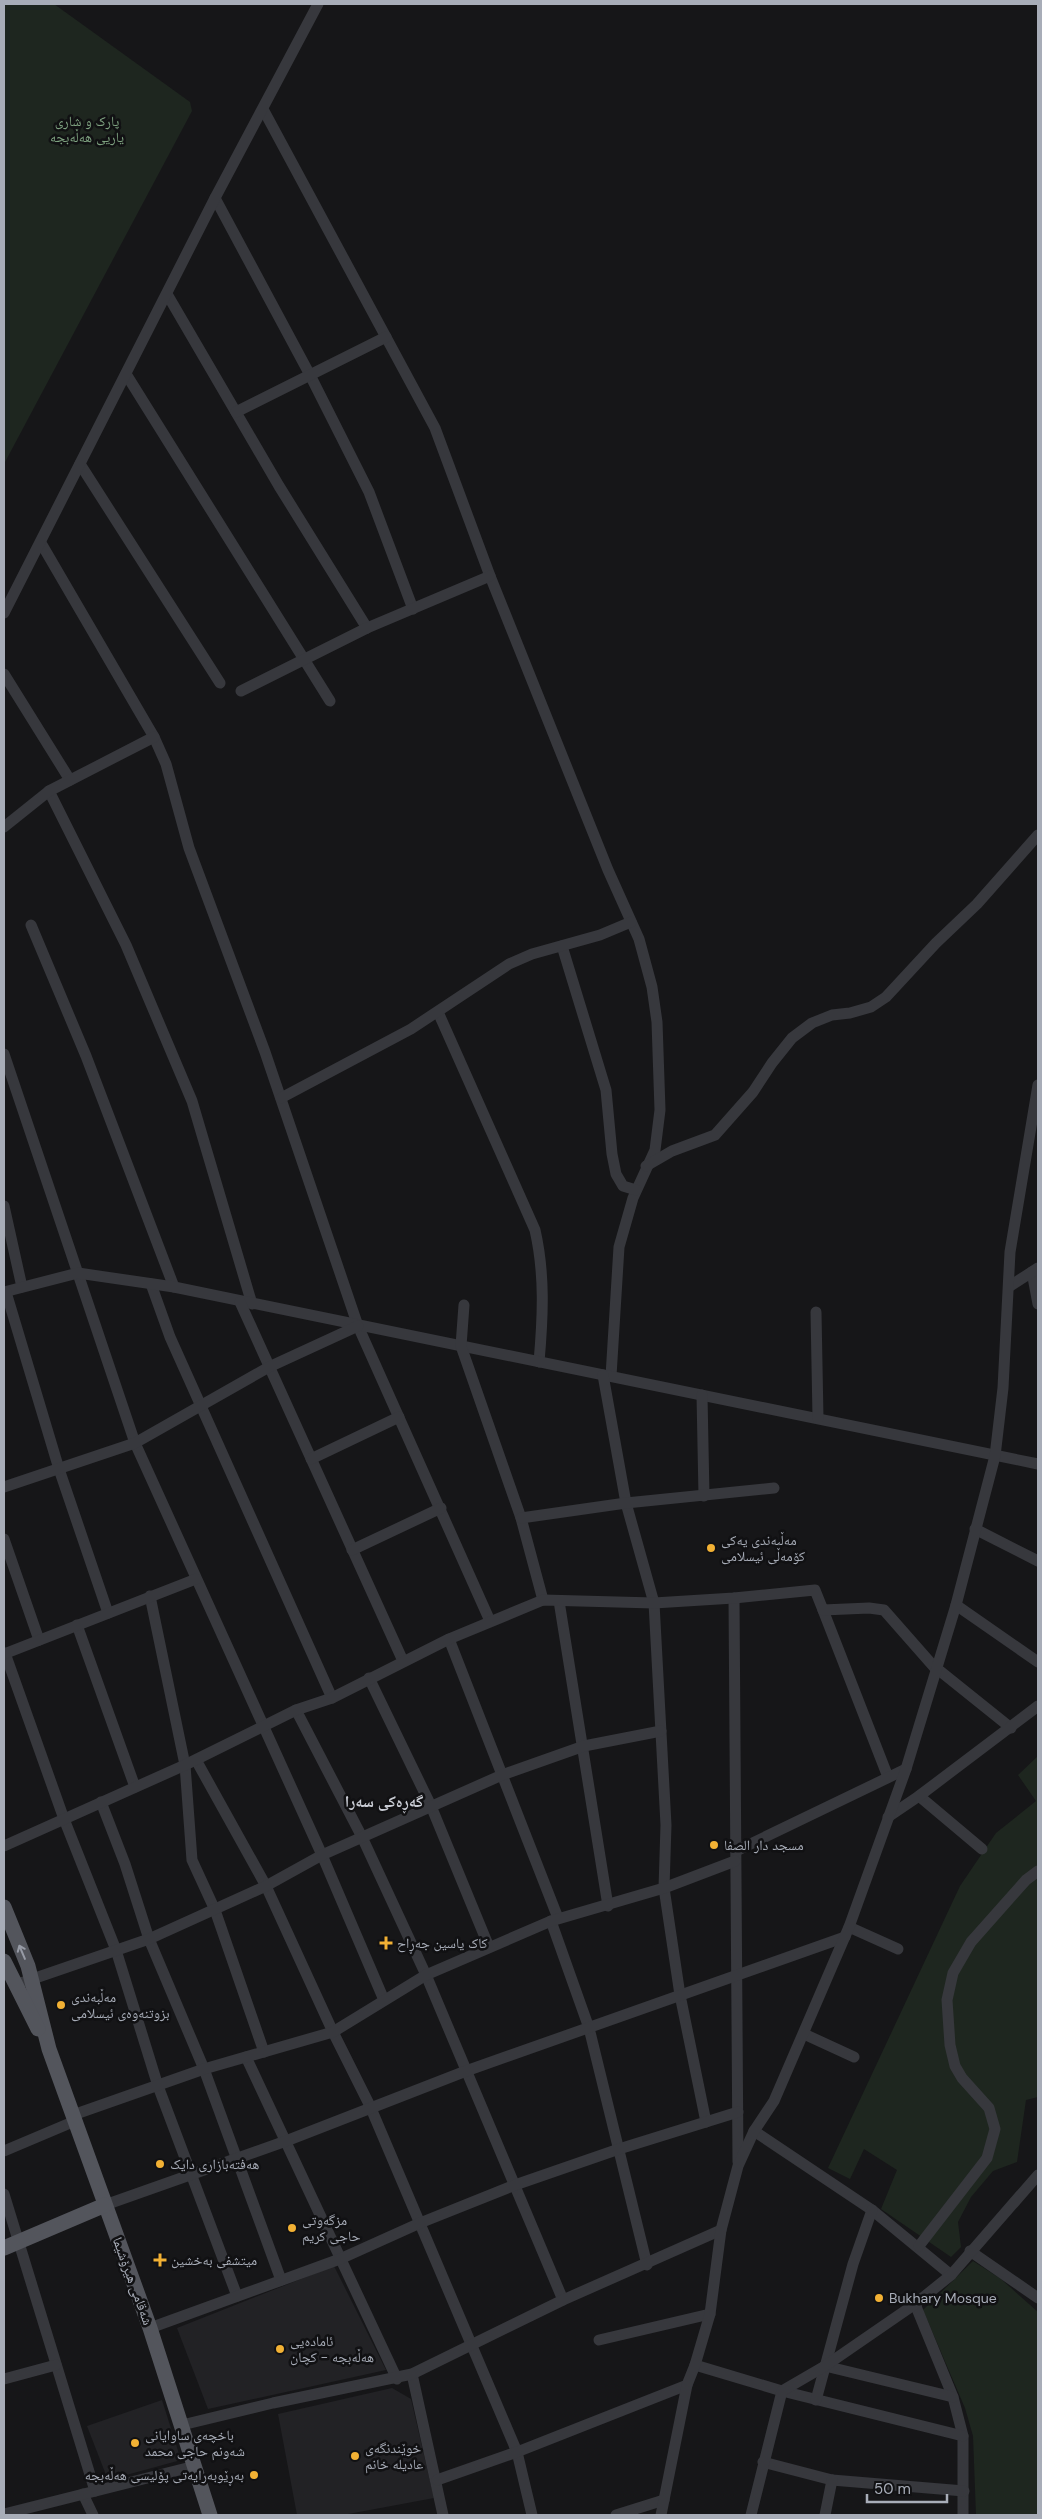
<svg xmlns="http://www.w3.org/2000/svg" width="1042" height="2519" font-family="'DM Sans','Noto Naskh Arabic',sans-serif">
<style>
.built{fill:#222225}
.green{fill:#1e261f}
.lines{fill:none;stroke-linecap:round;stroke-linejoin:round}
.minor{stroke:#37383d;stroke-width:11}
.major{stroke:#53555c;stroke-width:15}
.oneway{stroke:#979ba6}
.poi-dot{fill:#f2b134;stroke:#111113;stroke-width:2}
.labels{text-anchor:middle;stroke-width:5;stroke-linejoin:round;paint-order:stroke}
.park-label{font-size:14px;fill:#7fa381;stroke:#111113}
.poi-label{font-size:14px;fill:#a8adb8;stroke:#111113;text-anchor:start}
.street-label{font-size:14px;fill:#a8adb8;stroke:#111113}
.quarter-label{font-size:16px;font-weight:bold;fill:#c9ccd4;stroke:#111113}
</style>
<rect width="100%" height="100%" fill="#161618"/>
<!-- built -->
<g class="built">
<path d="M334,2266L386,2370L208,2409L177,2328Z"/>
<path d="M392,2388L411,2399L434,2498L343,2515H297L278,2414Z"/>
<path d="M162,2400L181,2460L108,2480L87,2426Z"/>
</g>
<!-- green -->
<g class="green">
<path d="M4,4H54L190,102L192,111L4,464Z"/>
<path d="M1038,1756V2097L1026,2100L1017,2162L993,2171L971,2197L958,2222L961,2247L951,2257L881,2209L897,2170L864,2149L850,2179L828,2168L960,1886L996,1833L1036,1801L1018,1775Z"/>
<path d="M973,2261L1001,2279L1038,2312V2515H976L973,2436L965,2408L923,2310Z"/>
</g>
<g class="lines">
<!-- minor -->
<g class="minor">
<path d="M263,109L435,428L490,576L608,870L639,939L652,987L657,1022L660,1110L655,1150L633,1198L619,1247L611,1376"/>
<path d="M215,198L310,375L369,492L413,609"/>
<path d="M167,294L279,486L367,628"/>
<path d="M126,374L330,701"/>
<path d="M236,412L386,337"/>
<path d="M80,464L220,683"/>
<path d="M41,543L154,737L166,764L189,848L265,1052L358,1326L490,1621"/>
<path d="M4,613L215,198L318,4"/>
<path d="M4,674L70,780"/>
<path d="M241,691L367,628L490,576"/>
<path d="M49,791L126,945L192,1101L252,1304"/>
<path d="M4,827L49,791L154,737"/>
<path d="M31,925L86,1056L174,1287"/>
<path d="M562,946L606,1090L612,1154L616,1174L623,1186L636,1190"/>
<path d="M438,1012L535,1230C545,1274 543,1317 539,1362"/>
<path d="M4,1054L135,1443L322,1855L384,2000"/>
<path d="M281,1098L411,1029L509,964L532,954L600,935L631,922"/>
<path d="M646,1166L672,1151L715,1135L753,1092L772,1063L792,1038L812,1023L832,1015L850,1013L871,1007L886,997L936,943L977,904L1038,835"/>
<path d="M4,1206L22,1287"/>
<path d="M1032,1272L1038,1304"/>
<path d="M151,1284L170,1337L332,1698"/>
<path d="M1010,1286L1038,1268"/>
<path d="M4,1292L78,1273L174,1287L1038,1464"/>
<path d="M6,1292L59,1469L108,1613"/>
<path d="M240,1302L403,1661"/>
<path d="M464,1305L461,1346L521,1518L543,1600"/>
<path d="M816,1312L818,1418"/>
<path d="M603,1375L626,1503L654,1603L666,1825L664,1888L680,1995L706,2122"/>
<path d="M702,1395L704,1496"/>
<path d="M311,1459L399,1417"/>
<path d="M4,1487L135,1443L269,1367L358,1326"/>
<path d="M521,1518L626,1503L774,1488"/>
<path d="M975,1529L1038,1561"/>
<path d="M4,1539L39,1640"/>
<path d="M352,1550L441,1508"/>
<path d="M150,1596L185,1765L192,1860L215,1910L264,2052"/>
<path d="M734,1598L738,2162"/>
<path d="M559,1601L608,1906"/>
<path d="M956,1605L1038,1662"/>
<path d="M823,1610L888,1777"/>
<path d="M77,1625L135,1787"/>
<path d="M449,1639L558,1918"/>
<path d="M5,1653L64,1819L116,1950L158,2086L237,2296"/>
<path d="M4,1654L196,1579"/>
<path d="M935,1667L1011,1728"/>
<path d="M369,1678L431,1806L489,1947"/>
<path d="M296,1710L362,1837L426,1975L563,2300"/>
<path d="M196,1760L266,1886L333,2032L370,2106L517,2452L532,2515"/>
<path d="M919,1796L982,1849"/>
<path d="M101,1802L125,1864L149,1939L204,2069L281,2280"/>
<path d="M888,1817L919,1796L1038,1706"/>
<path d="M4,1846L185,1765L296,1710L332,1698L449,1639L543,1600L654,1603L734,1598L815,1590L823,1610L869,1608L884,1610L935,1668"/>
<path d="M736,1851L906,1769"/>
<path d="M551,1921L589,2028L647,2265"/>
<path d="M849,1927L898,1949"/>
<path d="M15,1985L149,1939L266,1886L322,1855L502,1775L584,1746L661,1731"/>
<path d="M804,2034L854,2057"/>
<path d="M246,2057L397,2379"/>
<path d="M73,2115L204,2069L333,2032L426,1975L551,1921L664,1888L735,1861"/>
<path d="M754,2131L872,2210L951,2275"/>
<path d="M4,2151L75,2121"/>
<path d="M4,2194L95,2491"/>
<path d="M105,2205L286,2141L466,2071L845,1937"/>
<path d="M919,2246L987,2158L995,2129L989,2108L962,2078L955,2066L950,2045L947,2000L953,1973L971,1942L1026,1880L1038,1871"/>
<path d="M970,2251L1038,2298"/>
<path d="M915,2304L953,2397L963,2436V2515"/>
<path d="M150,2328L340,2259L420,2223L515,2185L619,2149L738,2112"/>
<path d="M599,2340L710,2314"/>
<path d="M695,2365L782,2391L963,2436"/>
<path d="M825,2366L953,2397"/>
<path d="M412,2374L443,2515"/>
<path d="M4,2379L56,2365"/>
<path d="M816,2400L853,2264L872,2210"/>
<path d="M182,2425L273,2403L412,2374L563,2300L721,2230"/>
<path d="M763,2462L832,2480L964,2491"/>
<path d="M437,2480L517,2452L687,2385"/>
<path d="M83,2494L93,2515"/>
<path d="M4,2514L195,2466"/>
<path d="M616,2515L664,2500"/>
<path d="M661,2515L687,2385L695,2365L710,2314L721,2230L738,2166L754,2131L774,2101L849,1927L906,1769L956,1605L995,1456L1003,1388L1010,1252L1038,1085"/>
<path d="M751,2515L782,2391L825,2366L915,2304L951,2275L1038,2175"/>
<path d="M825,2515L832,2480"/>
</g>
<!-- major -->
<g class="major">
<path d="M4,1907L28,1966L49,2049L150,2328L210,2515"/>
<path d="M4,1961L38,2029"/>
<path d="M4,2248L105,2205"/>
</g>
</g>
<!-- one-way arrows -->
<defs><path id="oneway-shaft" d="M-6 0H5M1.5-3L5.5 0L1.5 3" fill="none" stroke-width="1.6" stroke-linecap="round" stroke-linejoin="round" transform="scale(1.25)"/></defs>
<use class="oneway" href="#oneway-shaft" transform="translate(22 1952) rotate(-113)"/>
<!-- markers -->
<g class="poi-dot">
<circle cx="711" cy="1548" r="5"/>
<circle cx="714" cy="1845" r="5"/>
<path d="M383.5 1935.5h5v5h5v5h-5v5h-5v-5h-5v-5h5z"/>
<circle cx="61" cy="2005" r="5"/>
<circle cx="160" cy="2164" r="5"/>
<circle cx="292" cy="2228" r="5"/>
<path d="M157.5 2252.5h5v5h5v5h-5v5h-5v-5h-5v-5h5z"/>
<circle cx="879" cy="2298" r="5"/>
<circle cx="280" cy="2349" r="5"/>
<circle cx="135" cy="2443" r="5"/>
<circle cx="355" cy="2456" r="5"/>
<circle cx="254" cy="2475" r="5"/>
</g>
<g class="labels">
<!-- park labels -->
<g class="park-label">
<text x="87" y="126">پارک و شاری<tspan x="87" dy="16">یاریی ھەڵەبجە</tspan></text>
</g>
<!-- poi labels -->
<g class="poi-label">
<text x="721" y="1545">مەڵبەندی یەکی<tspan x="721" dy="16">کۆمەڵی ئیسلامی</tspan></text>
<text x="724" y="1850">مسجد دار الصفا</text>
<text x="397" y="1948">کاک یاسین جەڕاح</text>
<text x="71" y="2002">مەڵبەندی<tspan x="71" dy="16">بزوتنەوەی ئیسلامی</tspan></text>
<text x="170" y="2169">هەفتەبازاری دایک</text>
<text x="302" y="2225">مزگە‌وتی<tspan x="302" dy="16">حاجی كریم</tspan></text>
<text x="171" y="2265">میتشفی بەخشین</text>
<text x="889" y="2303">Bukhary Mosque</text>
<text x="290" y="2346">ئامادەیی<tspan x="290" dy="16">هەڵەبجە - کچان</tspan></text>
<text x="145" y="2440">باخچە‌ی ساوایانی<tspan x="145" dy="16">شە‌ونم حاجی محمد</tspan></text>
<text x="365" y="2453">خوێندنگەی<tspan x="365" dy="16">عادیلە خانم</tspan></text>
<text x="244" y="2480" text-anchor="end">بەڕێوبەرایەتی پۆلیسی هەڵەبجە</text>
</g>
<!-- street labels -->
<g class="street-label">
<text transform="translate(133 2281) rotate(70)" y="5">شەقامی هیرۆشیما</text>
</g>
<!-- quarter labels -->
<g class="quarter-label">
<text x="384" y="1807">گەڕەکی سەرا</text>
</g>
</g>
<!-- border -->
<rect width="1042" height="2519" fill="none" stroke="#a8adb8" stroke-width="10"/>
<!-- scale -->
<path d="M867 2494v8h80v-8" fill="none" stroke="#a8adb8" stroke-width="2.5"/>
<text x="874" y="2494" font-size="15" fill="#a8adb8" stroke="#111113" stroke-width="4" paint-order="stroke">50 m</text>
</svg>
